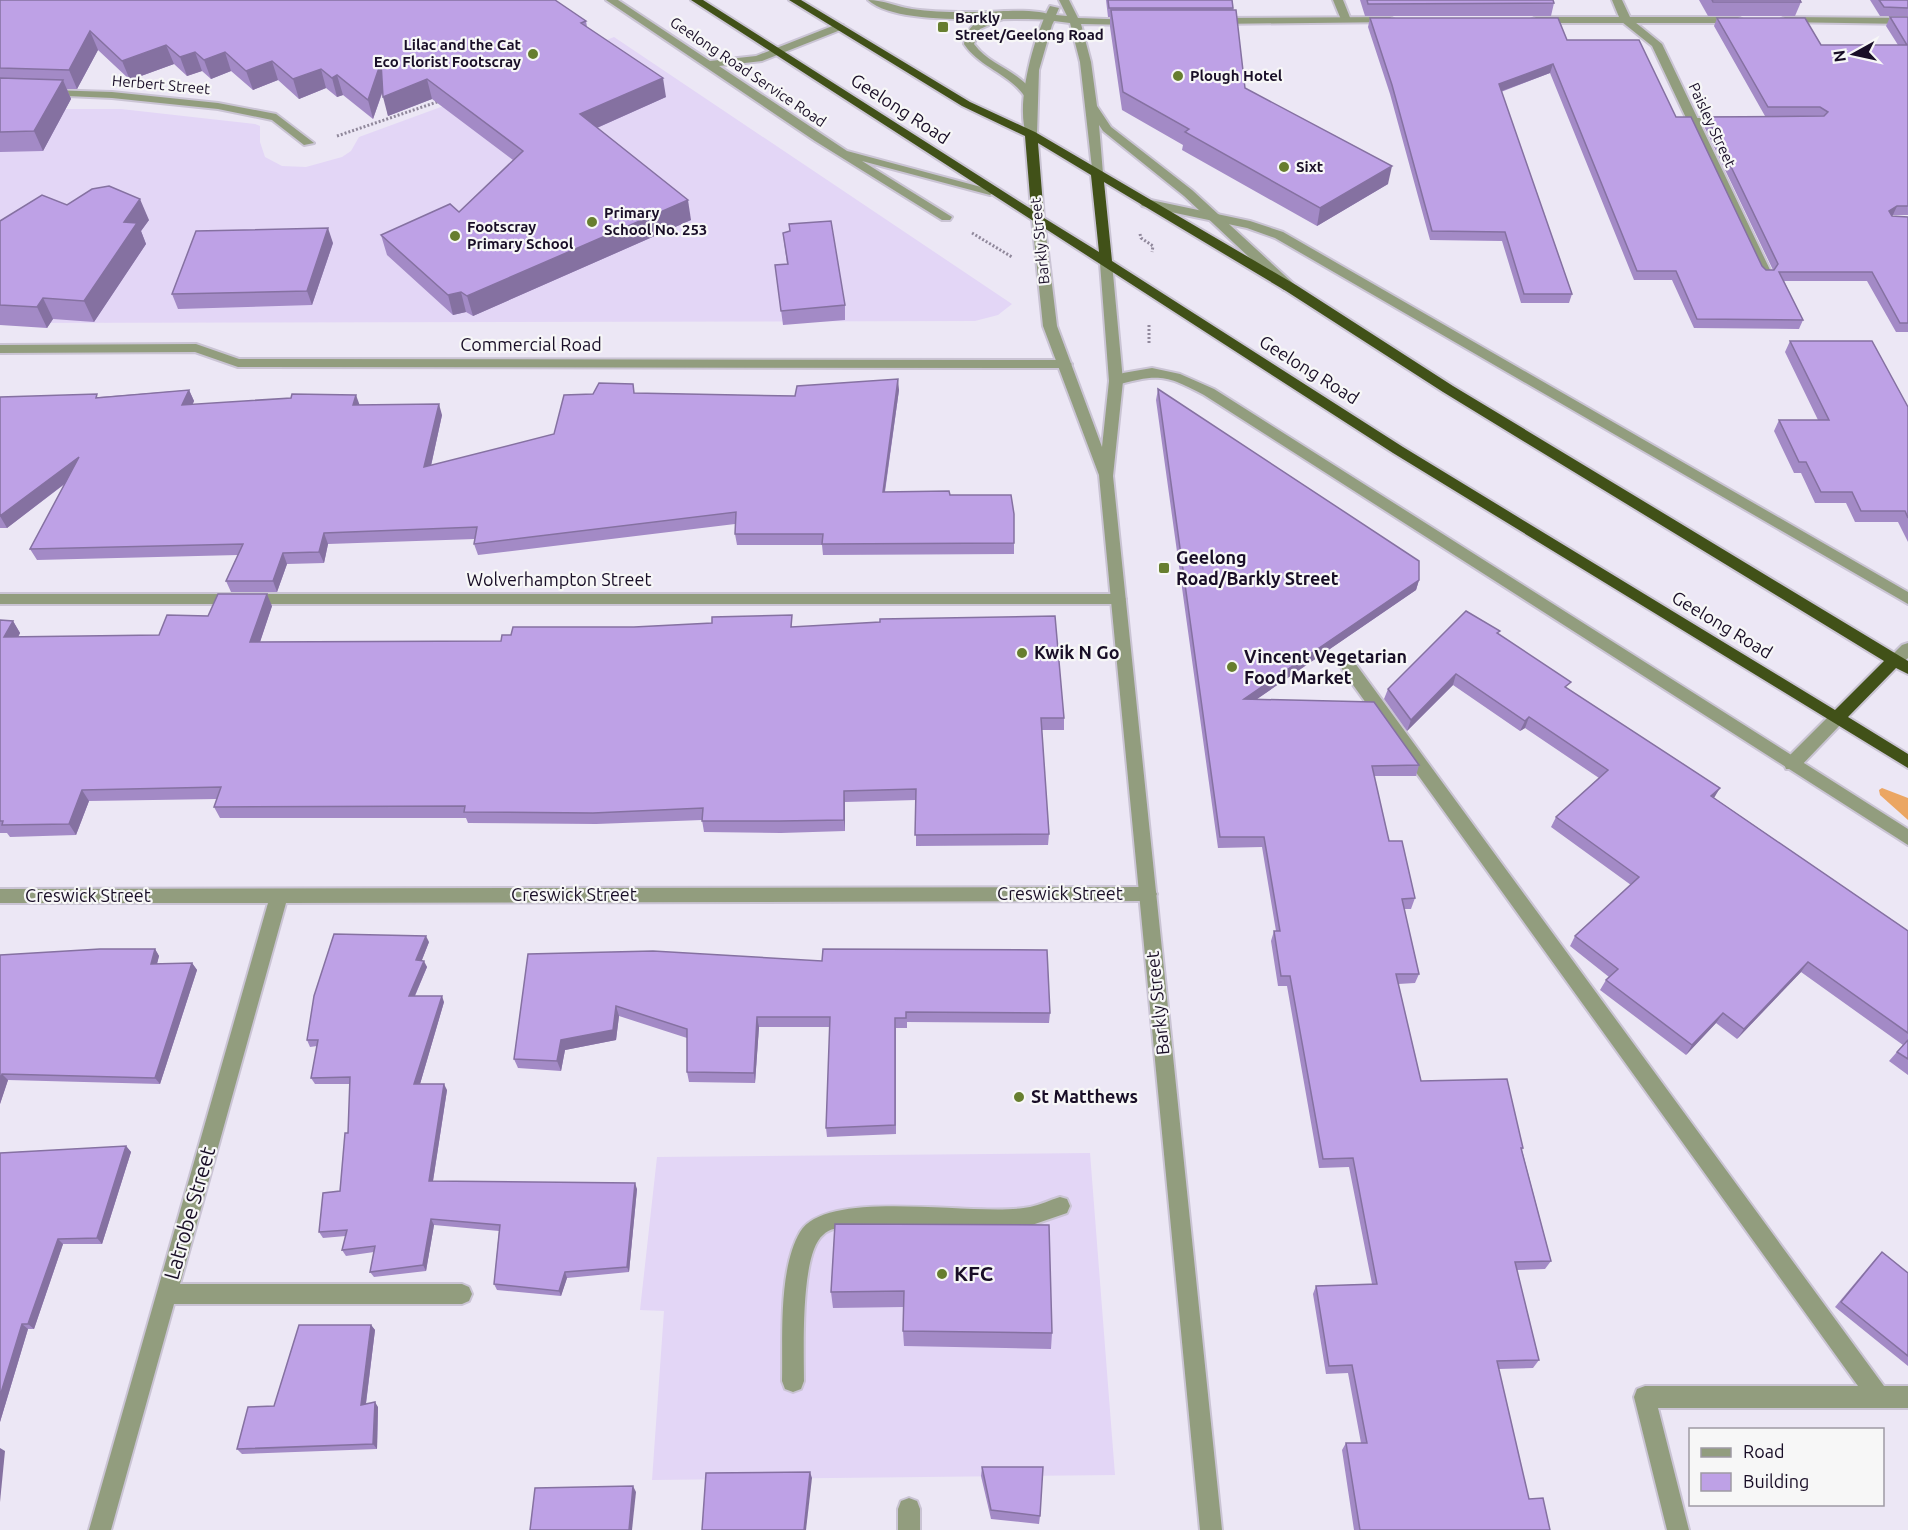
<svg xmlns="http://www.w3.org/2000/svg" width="1908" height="1530" font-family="Ubuntu,sans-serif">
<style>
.built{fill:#e3d6f6}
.green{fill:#eba663}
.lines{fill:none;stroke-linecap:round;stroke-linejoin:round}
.service-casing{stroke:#cac4d4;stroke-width:4}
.minor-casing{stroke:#cac4d4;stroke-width:4}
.tertiary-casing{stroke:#cac4d4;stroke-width:4}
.trunk-casing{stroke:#cac4d4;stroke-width:4}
.path{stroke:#90889b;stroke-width:3;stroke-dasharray:2 2;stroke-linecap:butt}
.service{fill:#929d7e;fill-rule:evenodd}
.minor{fill:#929d7e;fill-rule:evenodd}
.tertiary{fill:#929d7e;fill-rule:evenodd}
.trunk{fill:#415118;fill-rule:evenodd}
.wall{fill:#a38ac6}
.shaded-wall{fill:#8571a1}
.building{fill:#bea1e6;stroke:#8571a1;stroke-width:1.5}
.poi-dot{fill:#677e2f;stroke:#f7f7f7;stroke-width:2}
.labels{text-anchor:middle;stroke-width:4.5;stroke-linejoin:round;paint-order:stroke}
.far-poi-label{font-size:15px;font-weight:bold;fill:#190e27;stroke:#f7f7f7;text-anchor:start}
.far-street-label{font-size:15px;fill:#190e27;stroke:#f7f7f7}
.street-label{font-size:18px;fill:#190e27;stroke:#f7f7f7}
.poi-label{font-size:18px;font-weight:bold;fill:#190e27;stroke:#f7f7f7;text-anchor:start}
.near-street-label{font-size:21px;fill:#190e27;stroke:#f7f7f7}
.near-poi-label{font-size:21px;font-weight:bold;fill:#190e27;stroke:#f7f7f7;text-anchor:start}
</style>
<rect width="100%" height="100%" fill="#ece7f5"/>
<!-- built -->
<g class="built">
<path d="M614,37L1012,304L998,315L975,321L0,323V109H121L255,124L260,126V142L265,157L282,166L306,167L342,157L351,151L359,137L479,93Z"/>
<path d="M1090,1153L1115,1475L652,1480L664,1311L640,1310L657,1157Z"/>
</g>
<!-- green -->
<path class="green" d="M1882,788L1908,798V820L1880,795L1879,790Z"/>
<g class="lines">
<!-- service casing -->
<g class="service-casing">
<g id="service">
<path d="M1333,0H1343L1351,20L1350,22H1342Z"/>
<path d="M1006,11L1010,12V16L980,29L974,44C991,67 1018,69 1035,95L1033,97H1025C1009,73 980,68 964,44C967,21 987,16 1006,11Z"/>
<path d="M1728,118L1734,121L1732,123L1693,124L1687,121L1693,118Z"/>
<path d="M1349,661L1355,663L1884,1386H1908V1408H1658L1689,1530H1667L1634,1397L1637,1389L1645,1386H1858L1343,671L1341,667L1343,663Z"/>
<path d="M1837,712L1843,714L1845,718L1843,722L1798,769H1786L1784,764L1786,759L1831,714Z"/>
<path d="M1060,1197L1067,1199L1070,1206L1067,1213L1029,1226H849C840,1228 829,1228 823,1235C800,1254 804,1351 804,1381L801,1389L793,1392L785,1389L782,1381C783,1338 778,1270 800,1232C828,1186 979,1218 1030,1207C1040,1205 1050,1200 1060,1197Z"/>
<path d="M909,1498L917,1501L920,1509V1530H898V1509L901,1501Z"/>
</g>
</g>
<!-- minor casing -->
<g class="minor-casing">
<g id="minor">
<path d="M606,0H618L710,61L756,56L835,25H843V29L762,61L719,66L847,151L996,191L990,195L862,161L952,217L950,220H942L815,141Z"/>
<path d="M868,0C884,0 897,7 912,9C937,13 962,12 986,12C1002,11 1043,8 1054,17L1049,20C1006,16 899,28 868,0Z"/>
<path d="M1622,18H1630L1662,44L1772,274L1770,277H1762L1760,274L1652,46L1622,22Z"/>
<path d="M49,90L112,92L218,103L276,114L314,143L304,145L272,120L218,109L112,98L45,95L43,93Z"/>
<path d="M1146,199L1250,221L1283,232L1908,592V604L1275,238L1247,228L1142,206L1140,203Z"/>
<path d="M196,344L239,359L1065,360L1072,364L1065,368L238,367L195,352L0,353V345Z"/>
<path d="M1152,368L1180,374L1214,389L1908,829V845L1204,395C1165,374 1158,374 1116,385L1109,381L1123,373Z"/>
<path d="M0,594H1118L1126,599L1118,604H0Z"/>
<path d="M1908,643V658L1901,664H1889L1887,660L1902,645Z"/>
<path d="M1148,887L1154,889L1157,894L1154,899L1148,901L286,903L180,1284H462L469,1287L472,1294L469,1301L462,1304H174L111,1530H89L268,903H0V889Z"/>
</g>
</g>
<!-- tertiary casing -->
<g class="tertiary-casing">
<g id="tertiary">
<path d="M1059,0H1069L1078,18L1136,20V24L1132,25L1081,24L1091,62L1097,106L1111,127L1192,190L1294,284V290H1284L1184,196L1103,131L1099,125L1103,174L1093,177L1080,62L1070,23L1054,21L1052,25L1039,70L1037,134L1027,136C1014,106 1035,33 1050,6L1059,8L1056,15L1067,16Z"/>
<path d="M1612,0H1622L1630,17H1738L1743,20L1738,23H1536L1531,20L1536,17H1619Z"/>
<path d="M1390,17L1395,20L1394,22L1215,24L1210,21L1215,18Z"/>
<path d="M1785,17L1908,18V24L1781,22L1780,20Z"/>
<path d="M1038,215L1044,219L1057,326L1102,447L1109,381L1100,263L1106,259L1112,263L1123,381L1113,476L1222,1530H1200L1099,475L1043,326L1032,219Z"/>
</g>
</g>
<!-- trunk casing -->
<g class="trunk-casing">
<path id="trunk" d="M691,0H703L1031,209L1025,136L962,106L789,0H801L970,102L1035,132L1296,285L1453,386L1908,661V674L1896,668L1848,717L1908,754V768L1393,453ZM1038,143L1091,175L1099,252L1044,218ZM1104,182L1286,291L1443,392L1884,661L1835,710L1403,447L1112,261Z"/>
</g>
<!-- path -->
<g class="path">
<path d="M337,136L440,101"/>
<path d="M972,233L1012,257"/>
<path d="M1140,234L1141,238L1153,246L1152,252"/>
<path d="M1149,325V345"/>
</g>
<!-- service -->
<use href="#service" class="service"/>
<!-- minor -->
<use href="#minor" class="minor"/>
<!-- tertiary -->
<use href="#tertiary" class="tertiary"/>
<!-- trunk -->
<use href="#trunk" class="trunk"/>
</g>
<!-- wall -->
<g class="wall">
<path d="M0,0L586,21L587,27L666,97L597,128L691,220L473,316L466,312L453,315L387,255L381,235L459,212L513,160L432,99L388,116L383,91L373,119L343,95L337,97L326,88L299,99L278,80L253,90L231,71L211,79L202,71L187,76L174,64L130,80L98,50L77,89H67L71,99L43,151L0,152Z"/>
<path d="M1106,0H1254H1232L1245,88L1388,184L1317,226L1182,150L1183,145L1122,110L1110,27V17H1108Z"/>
<path d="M1360,0H1553L1554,3L1551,16H1365Z"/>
<path d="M1699,0H1800L1801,2L1795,16H1708Z"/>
<path d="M1870,0H1908V16H1880Z"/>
<path d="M1890,17H1908V215H1893L1891,216L1908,217V332H1896L1867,281H1784L1803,320L1799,329L1694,328L1672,280H1634L1550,73L1501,92L1572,294L1569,303H1521L1502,241L1430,240L1390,94L1368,27L1370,18L1567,40L1676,117L1762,266L1766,270H1773L1704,126L1707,117L1817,116H1765L1714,26L1717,18L1821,45H1898L1886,26Z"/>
<path d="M67,205L149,220L141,231L146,244L94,322L53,319L47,328L0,325V221Z"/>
<path d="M783,233L845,305V320L783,325L775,265L787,264Z"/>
<path d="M333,243L312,305L178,309L172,294Z"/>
<path d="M1790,341L1908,407V542L1898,522H1855L1846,503H1815L1801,473H1794L1774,431L1779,420H1818L1785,352Z"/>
<path d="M1158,389L1419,580L1416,590L1257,699L1419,765L1416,776H1374L1389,841L1415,898L1411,909H1404L1419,974L1415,983L1398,984L1421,1081L1523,1148L1522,1150L1551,1261L1545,1269L1517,1270L1539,1360L1533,1368L1498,1369L1529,1499L1550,1530H1354L1342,1450L1346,1443H1361L1348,1373L1326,1374L1313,1294L1316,1286L1372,1284L1349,1167L1319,1168L1287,986H1278L1271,941L1274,931H1276L1262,847L1218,848L1156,400Z"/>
<path d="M189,390L194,401L192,405H359L442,415L431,466L554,434L634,393L795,396L899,390L885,492L950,495L1014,543V554L823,555L822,545H737L735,534V524L478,555L474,544L475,539L328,544L324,563L287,564L277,592H231L226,581L238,555L37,560L30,549L66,483L7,528H0V397H99Z"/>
<path d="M272,606L260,642L501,641L793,627L1064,718V730H1041L1049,834L1048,845L916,846V800L845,802V831L781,833L704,832L702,820L596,824L468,823L466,818H220L214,807L217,799L89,801L76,835L10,837L7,833H0V620L13,621L20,633L18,637L159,635L208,616Z"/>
<path d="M1499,634L1568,689L1714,798L1908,931V1075L1889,1061L1903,1045L1801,972L1737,1039L1716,1023L1686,1055L1600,990L1606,980L1609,977L1570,946L1575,936L1631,885L1551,827L1556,817L1599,778L1525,728L1520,731L1453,685L1407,731L1384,699L1388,689Z"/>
<path d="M429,942L422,960L427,967L415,996L444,1002L420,1084L447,1090L433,1181L637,1189L629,1272L567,1278L561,1296L497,1290L494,1284L499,1231L434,1225L426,1271L374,1277L370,1272L374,1252L346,1256L342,1250L346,1236L323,1238L319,1232L340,1191L348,1133L350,1084H315L311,1078L317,1046L310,1047L307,1040Z"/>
<path d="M155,949L159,956L157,964L192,963L197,970L160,1084L8,1080L0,1104V955Z"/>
<path d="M528,954L1050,1013L1049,1023L907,1022V1028H896V1134L827,1137L826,1128L830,1027H759L755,1083L689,1082L687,1072V1038L619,1016L616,1040L565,1050L561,1071L518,1068L514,1059Z"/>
<path d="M126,1146L131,1152L102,1244H63L34,1329H28L0,1422V1153Z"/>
<path d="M835,1224L1052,1333L1051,1349L904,1346L903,1331L904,1307L833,1308L831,1292Z"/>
<path d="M1882,1252L1908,1273V1366L1835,1307L1876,1258Z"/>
<path d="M371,1325L375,1330L366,1404L378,1407L377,1449L242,1454L237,1449L274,1406Z"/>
<path d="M982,1467L1040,1516L1039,1524L991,1519L981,1476Z"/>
</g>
<!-- shaded-wall -->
<g class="shaded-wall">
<path d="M90,31L98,50L77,89L69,70Z"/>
<path d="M166,45L174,64L130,80L122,61Z"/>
<path d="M195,52L202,71L187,76L180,57Z"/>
<path d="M225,52L231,71L211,79L204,60Z"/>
<path d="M272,61L278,80L253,90L246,71Z"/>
<path d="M381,62L386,81L373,119L368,100Z"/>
<path d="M1553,64L1550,73L1496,93L1499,84Z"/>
<path d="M321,69L326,88L299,99L293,79Z"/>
<path d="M337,75L343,95L337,97L332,78Z"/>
<path d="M663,78L666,97L583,134L580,114Z"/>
<path d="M427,79L432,99L388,116L383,97Z"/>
<path d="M63,80L71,99L43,151L34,131Z"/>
<path d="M1392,166L1388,184L1317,226L1320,208Z"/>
<path d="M140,199L149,220L141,231L146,244L94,322L84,301L124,222Z"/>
<path d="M688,200L691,220L473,316L467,296Z"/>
<path d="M1897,206L1893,215L1885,221L1889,211Z"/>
<path d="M328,228L333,243L312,305L307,291Z"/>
<path d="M461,292L466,312L453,315L448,295Z"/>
<path d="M43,298L53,319L47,328L37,307Z"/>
<path d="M898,379L899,390L883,503V492Z"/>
<path d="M189,390L194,401L187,417L182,405Z"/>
<path d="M356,395L360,406L353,405Z"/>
<path d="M439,404L442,415L428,479L424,467Z"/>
<path d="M79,457L85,468L7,528L0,516Z"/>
<path d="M324,533L328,544L324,563L319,552Z"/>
<path d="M283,553L287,564L277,592L273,581Z"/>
<path d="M1419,580L1416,590L1241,710L1244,699Z"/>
<path d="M267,594L272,606L256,654L250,642Z"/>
<path d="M13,621L20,633L12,649L4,637Z"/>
<path d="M1456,674L1453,685L1407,731L1411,720Z"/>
<path d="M1529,717L1525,728L1520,731L1525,721Z"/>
<path d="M1720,788L1714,798L1711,796Z"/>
<path d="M82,790L89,801L76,835L69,824Z"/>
<path d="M844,791L845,802V831L844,820Z"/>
<path d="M426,936L429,942L419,967L416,960Z"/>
<path d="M155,949L159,956L155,971L151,964Z"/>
<path d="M424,961L427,967L412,1002L409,996Z"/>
<path d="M1808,962L1801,972L1737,1039L1744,1029Z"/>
<path d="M192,963L197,970L160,1084L155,1078Z"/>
<path d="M442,996L444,1002L418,1091L414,1084Z"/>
<path d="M616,1006L619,1016L616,1040L565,1050L561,1071L557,1061L561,1040Z"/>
<path d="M1723,1013L1716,1023L1686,1055L1692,1045Z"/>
<path d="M757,1017L759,1027L755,1083L754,1073Z"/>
<path d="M2,1074L8,1080L0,1104V1081Z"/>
<path d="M444,1084L447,1090L432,1187L429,1181Z"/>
<path d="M126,1146L131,1152L102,1244L97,1238Z"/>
<path d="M635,1183L637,1189L629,1272L627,1267Z"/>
<path d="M431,1219L434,1225L426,1271L423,1265Z"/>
<path d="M58,1239L63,1244L34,1329L28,1324Z"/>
<path d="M565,1272L567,1278L561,1296L559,1291Z"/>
<path d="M22,1324L28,1329L0,1422V1396Z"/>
<path d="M371,1325L375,1330L365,1410L361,1405Z"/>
<path d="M375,1402L378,1407L377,1449L373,1444Z"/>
<path d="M0,1448L5,1451L0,1502Z"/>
<path d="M810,1472L812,1478L806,1530H804Z"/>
<path d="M633,1486L636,1492L632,1530H629Z"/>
</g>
<!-- building -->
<g class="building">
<path d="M0,0H555L586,21L581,23L663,78L580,114L688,200L467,296L461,292L448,295L381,235L450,204L459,212L523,151L427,79L383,97L381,62L368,100L337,75L332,78L321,69L293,79L272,61L246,71L225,52L204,60L195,52L180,57L166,45L122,61L90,31L69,70L0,68Z"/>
<path d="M1108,0H1232L1233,8H1109Z"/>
<path d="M1367,0H1553L1554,3L1368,4Z"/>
<path d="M1712,0H1800L1801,2H1713Z"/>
<path d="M1879,0H1908V8L1884,7Z"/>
<path d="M1111,10H1236L1245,88L1392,166L1320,208L1185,132L1189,129L1123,92Z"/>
<path d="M1890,17H1908V206H1897L1889,211L1892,216L1908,217V323H1900L1872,272H1779L1803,320L1697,319L1676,271H1637L1553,64L1499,84L1572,294H1524L1505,232L1432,231L1392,85L1370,18H1558L1567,40H1639L1676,117H1691L1762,266L1766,270H1774L1778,264L1707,117L1824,116L1828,112L1820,107H1768L1717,18H1805L1821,45H1907Z"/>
<path d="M0,78L63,80L34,131L0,132Z"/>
<path d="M109,186L140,199L124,222L137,223L84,301L43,298L37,307L0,305V221L42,195L67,205L92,189Z"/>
<path d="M831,221L845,305L781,311L775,265L788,264L783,233L790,231L789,224Z"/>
<path d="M328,228L307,291L172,294L196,231Z"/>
<path d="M1790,341H1872L1908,407V518L1905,511H1861L1852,492H1821L1806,462H1799L1779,420H1829Z"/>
<path d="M898,379L883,492L949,491L950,495H1011L1014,514V543L822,544L823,534H735L736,512L474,544L477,527L324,533L319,552L283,553L273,581H226L243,544L30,549L79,457L0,516V397L97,394L96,398L189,390L182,405L291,398L292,394L356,395L353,405L439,404L424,467L554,434L564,395L593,394L599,383L633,384L634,393L795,396L797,386Z"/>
<path d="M1158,389L1419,561V580L1244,699L1374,702L1419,765L1372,766L1389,841H1402L1415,898L1402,899L1419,974H1396L1421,1081L1507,1079L1523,1148H1521L1551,1261L1515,1262L1539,1360L1497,1361L1529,1499L1543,1498L1550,1530H1360L1346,1443H1367L1352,1365L1329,1366L1316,1286L1377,1284L1353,1158L1323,1159L1290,976H1281L1274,931H1280L1264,837H1220Z"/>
<path d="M218,594H267L250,642L501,641L502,635H511L513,627H634L712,623V617L792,615L791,627L880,622V619L1055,616L1064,718H1041L1049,834L915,835L916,789L844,791V820L780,821H702L703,808L593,813L464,812L465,806L214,807L221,787L82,790L69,824L2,825L3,821H0V620L13,621L4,637L159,635L167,615L208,616Z"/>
<path d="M1466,611L1500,631L1497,633L1571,682L1565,687L1720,788L1711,796L1908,931V1033L1808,962L1744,1029L1723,1013L1692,1045L1606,980L1618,969L1575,936L1639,877L1556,817L1608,770L1529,717L1525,721L1456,674L1411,720L1388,689Z"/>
<path d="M334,934L426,936L416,960L424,961L409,996H442L414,1084H444L429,1181L635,1183L627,1267L565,1272L559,1291L494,1284L500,1225L431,1219L423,1265L370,1272L375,1246L342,1250L347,1230L319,1232L323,1193L340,1191L345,1133H348L350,1077L311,1078L318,1040H307L314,996Z"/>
<path d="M100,949H155L151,964L192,963L155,1078L2,1074L0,1081V955Z"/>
<path d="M823,949L1047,950L1050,1013L906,1012V1018H895V1125L826,1128L830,1017H757L754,1073L687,1072V1029L616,1006L613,1030L561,1040L557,1061L514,1059L528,954L653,951L822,961Z"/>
<path d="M1908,1040V1059L1897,1052Z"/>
<path d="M126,1146L97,1238L58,1239L28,1324H22L0,1396V1153Z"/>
<path d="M835,1224L1049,1225L1052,1333L903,1331L904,1291L831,1292Z"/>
<path d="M1882,1252L1908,1273V1356L1841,1302Z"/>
<path d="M299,1325H371L361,1405L375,1402L373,1444L237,1449L248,1407L274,1406Z"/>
<path d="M982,1467H1043L1040,1516L991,1510Z"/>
<path d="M810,1472L804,1530H702L706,1473Z"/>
<path d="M633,1486L629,1530H530L535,1488Z"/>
</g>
<!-- markers -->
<g class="poi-dot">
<rect x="937" y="21" width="12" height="12" rx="3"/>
<circle cx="533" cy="54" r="6"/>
<circle cx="1178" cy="76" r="6"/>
<circle cx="1284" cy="167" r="6"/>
<circle cx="592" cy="222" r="6"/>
<circle cx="455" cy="236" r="6"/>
<rect x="1158" y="562" width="12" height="12" rx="3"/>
<circle cx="1022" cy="653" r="6"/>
<circle cx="1232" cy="667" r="6"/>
<circle cx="1019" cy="1097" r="6"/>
<circle cx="942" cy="1274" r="6"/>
</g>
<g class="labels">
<!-- far-poi labels -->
<g class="far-poi-label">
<text x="955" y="23">Barkly<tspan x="955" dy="17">Street/Geelong Road</tspan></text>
<text x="521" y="50" text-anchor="end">Lilac and the Cat<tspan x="521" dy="17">Eco Florist Footscray</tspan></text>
<text x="1190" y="81">Plough Hotel</text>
<text x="1296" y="172">Sixt</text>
<text x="604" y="218">Primary<tspan x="604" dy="17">School No. 253</tspan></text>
<text x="467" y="232">Footscray<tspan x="467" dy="17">Primary School</tspan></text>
</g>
<!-- far-street labels -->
<g class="far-street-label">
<text transform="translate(748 72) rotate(34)" y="5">Geelong Road Service Road</text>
<text transform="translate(161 85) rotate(5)" y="5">Herbert Street</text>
<text transform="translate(1712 125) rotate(65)" y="5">Paisley Street</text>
<text transform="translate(1040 241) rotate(-96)" y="5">Barkly Street</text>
</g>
<!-- street labels -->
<g class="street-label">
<text transform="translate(900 109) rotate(33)" y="6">Geelong Road</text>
<text x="531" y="351">Commercial Road</text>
<text transform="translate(1309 370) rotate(32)" y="6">Geelong Road</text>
<text x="559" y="586">Wolverhampton Street</text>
<text transform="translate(1722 625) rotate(31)" y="6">Geelong Road</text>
<text x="1060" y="900">Creswick Street</text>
<text x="574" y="901">Creswick Street</text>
<text x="88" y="902">Creswick Street</text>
<text transform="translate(1158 1003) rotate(-96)" y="6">Barkly Street</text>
</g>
<!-- poi labels -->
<g class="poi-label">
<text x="1176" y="564">Geelong<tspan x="1176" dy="21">Road/Barkly Street</tspan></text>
<text x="1034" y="659">Kwik N Go</text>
<text x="1244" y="663">Vincent Vegetarian<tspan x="1244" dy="21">Food Market</tspan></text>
<text x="1031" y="1103">St Matthews</text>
</g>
<!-- near-street labels -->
<g class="near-street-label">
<text transform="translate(190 1213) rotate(-74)" y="7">Latrobe Street</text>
</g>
<!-- near-poi labels -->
<g class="near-poi-label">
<text x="954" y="1281">KFC</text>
</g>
</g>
<!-- legend -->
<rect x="1689" y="1428" width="195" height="78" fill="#f7f7f7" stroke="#9e9aa4" stroke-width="1.5"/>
<rect x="1701" y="1448" width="30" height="9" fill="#929d7e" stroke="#9e9aa4" stroke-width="1.5"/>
<text x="1743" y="1458" font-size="18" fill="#190e27">Road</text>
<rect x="1701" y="1473" width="30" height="18" fill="#bea1e6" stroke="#9e9aa4" stroke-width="1.5"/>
<text x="1743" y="1488" font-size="18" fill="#190e27">Building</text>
<!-- north arrow -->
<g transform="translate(1854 54) rotate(262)" stroke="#f7f7f7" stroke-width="4.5" paint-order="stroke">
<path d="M0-4.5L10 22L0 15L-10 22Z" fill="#190e27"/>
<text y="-9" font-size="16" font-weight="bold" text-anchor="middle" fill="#190e27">N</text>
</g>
</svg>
